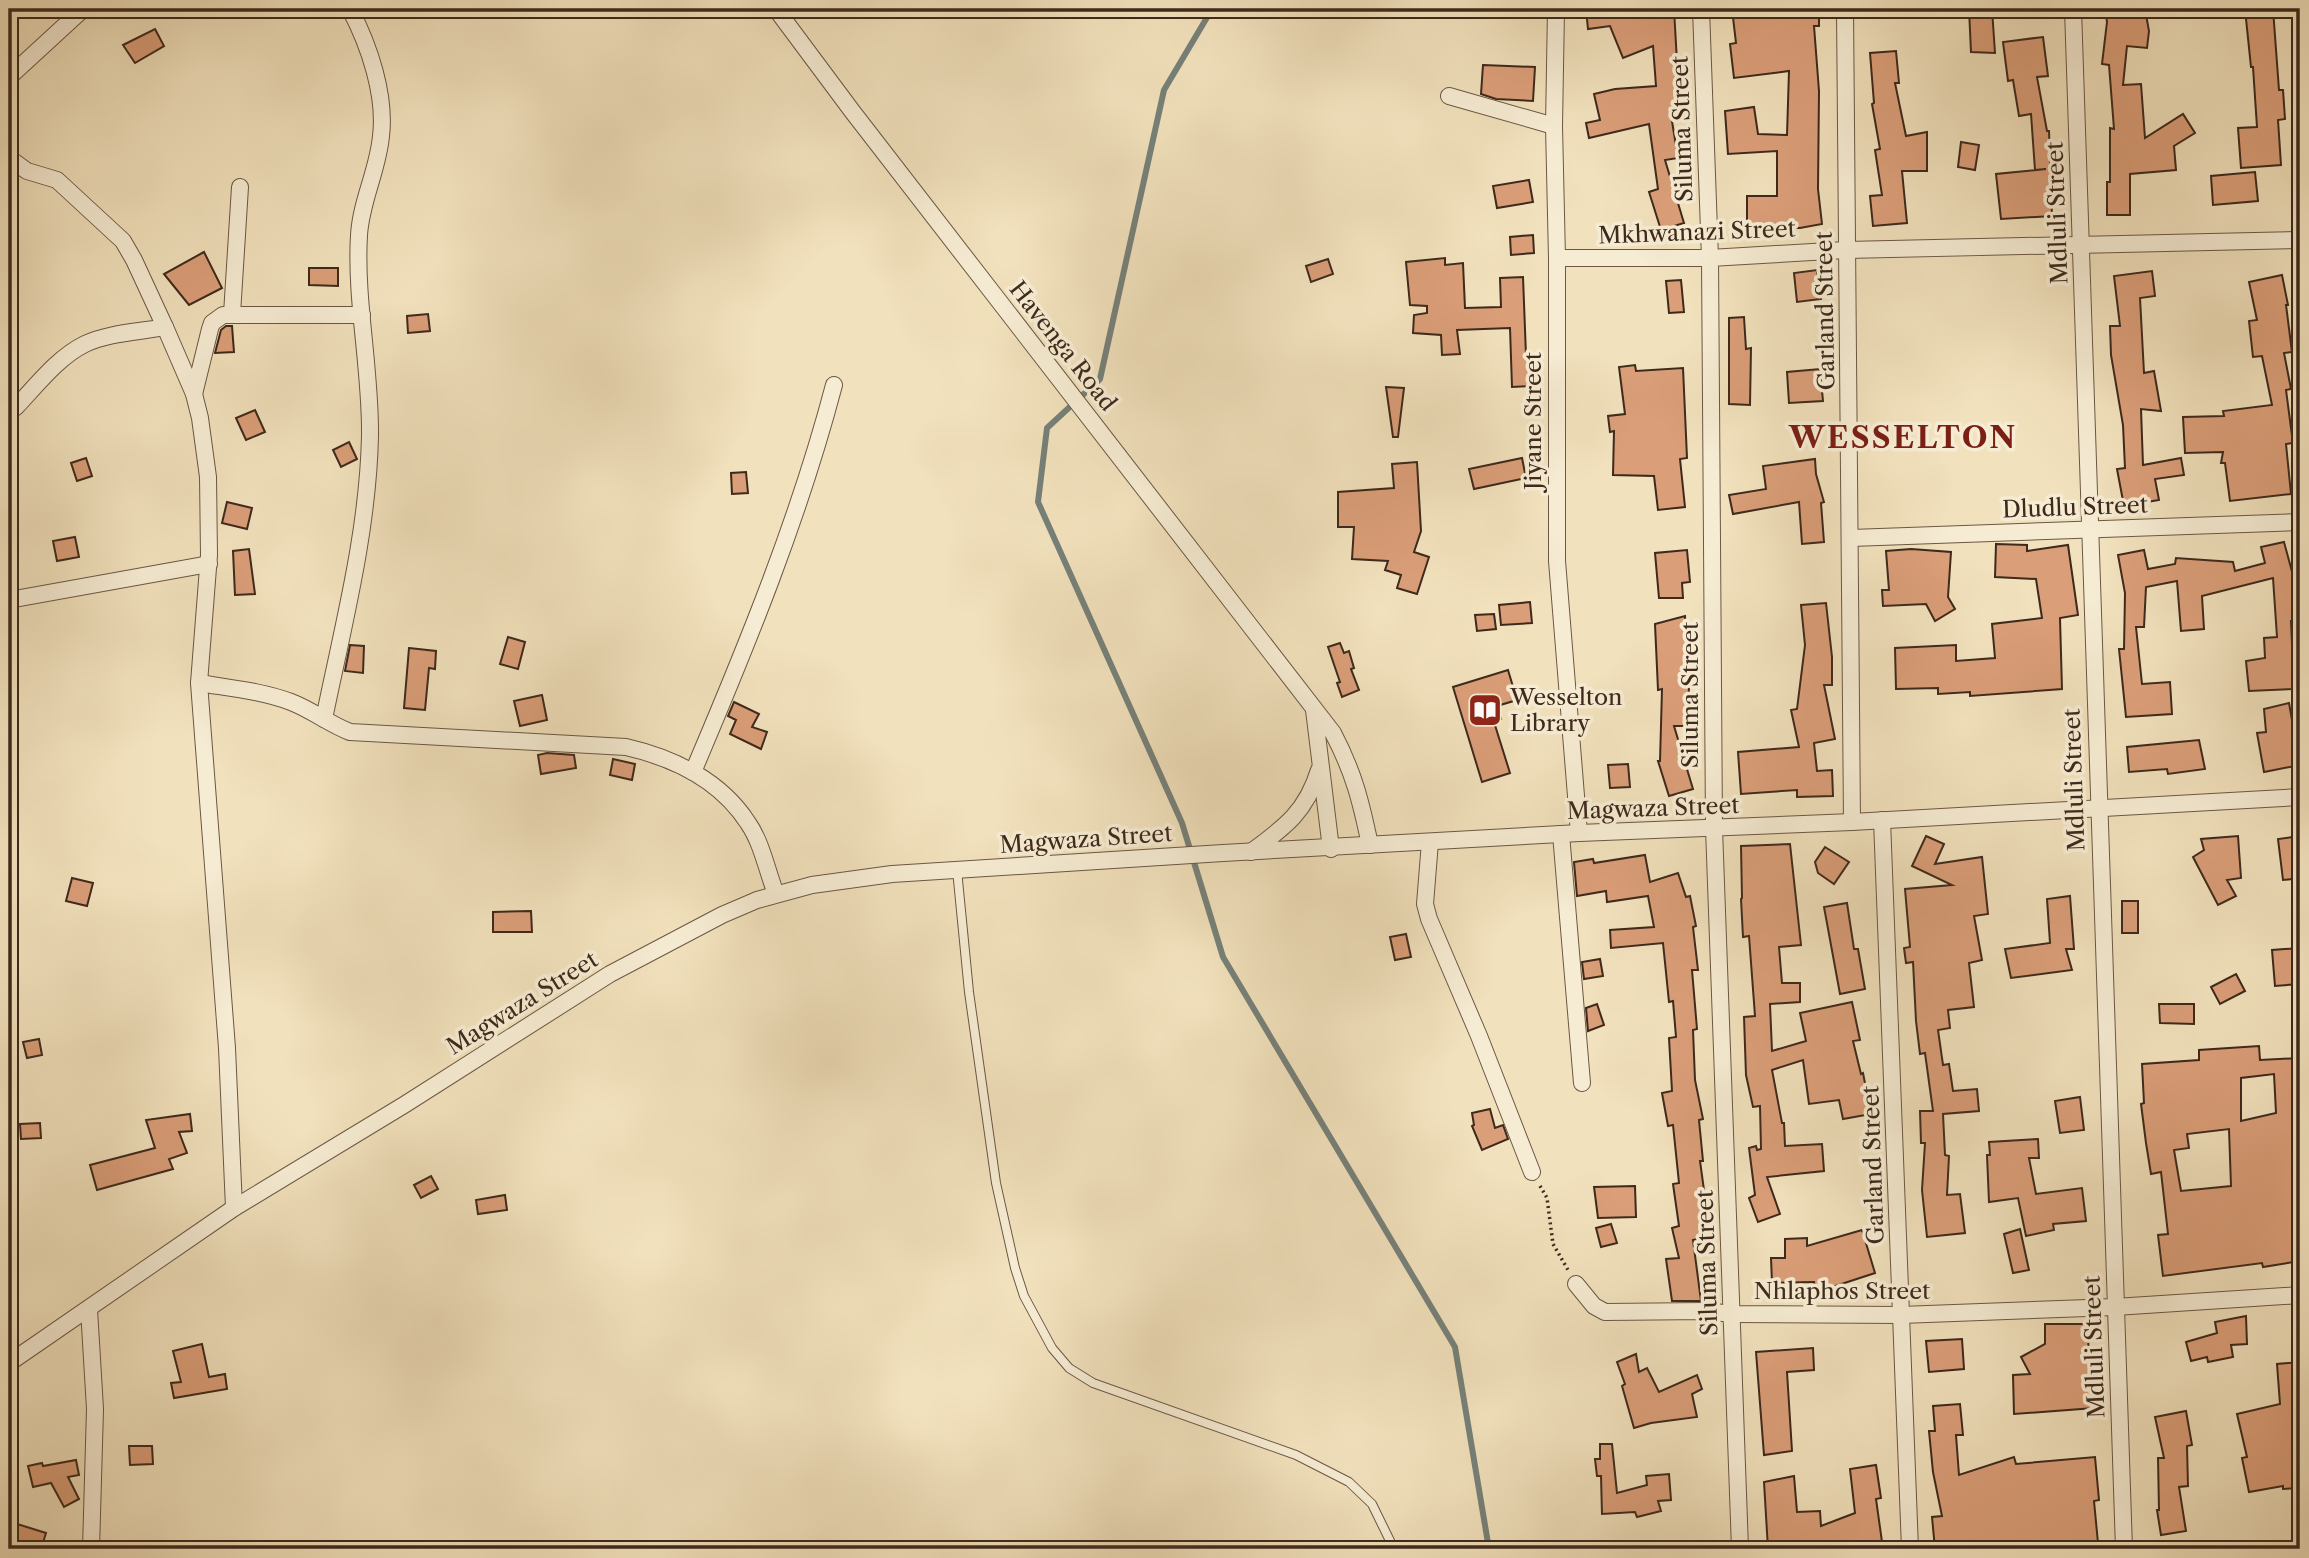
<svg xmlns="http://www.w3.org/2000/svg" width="2309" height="1558" font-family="'Libre Caslon Text',serif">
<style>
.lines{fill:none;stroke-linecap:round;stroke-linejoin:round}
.stream{stroke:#768179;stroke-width:6}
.building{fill:#da9e78;stroke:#3e291c;stroke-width:2;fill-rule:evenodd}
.lane-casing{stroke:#6b5744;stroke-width:10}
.street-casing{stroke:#6b5744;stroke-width:18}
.path{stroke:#3e291c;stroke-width:3.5;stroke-dasharray:2 3.5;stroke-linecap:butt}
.lane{stroke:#f6ecd3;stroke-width:8}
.street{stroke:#f6ecd3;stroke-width:16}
.labels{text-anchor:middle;stroke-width:7;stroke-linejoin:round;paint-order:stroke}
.street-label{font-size:23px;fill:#3e291c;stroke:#f6ecd3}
.poi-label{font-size:23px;fill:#3e291c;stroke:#f6ecd3;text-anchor:start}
.district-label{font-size:30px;font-weight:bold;letter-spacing:2px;fill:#7a1f14;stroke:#f6ecd3}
</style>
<rect width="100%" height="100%" fill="#f1e1bc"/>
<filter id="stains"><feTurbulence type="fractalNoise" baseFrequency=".00286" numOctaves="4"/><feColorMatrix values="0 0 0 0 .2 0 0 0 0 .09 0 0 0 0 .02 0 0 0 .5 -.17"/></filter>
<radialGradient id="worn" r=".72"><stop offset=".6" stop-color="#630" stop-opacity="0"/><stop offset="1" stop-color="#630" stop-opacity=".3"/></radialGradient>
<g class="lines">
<!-- stream -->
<path class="stream" d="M1212,9L1164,90L1100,379L1047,428L1038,502L1182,823L1223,957L1455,1347L1489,1549"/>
</g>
<!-- building -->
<g class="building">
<path d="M1586,9H1674L1680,115H1671L1678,158L1665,160L1684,223L1661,230L1649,192L1658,189L1649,124L1589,138L1586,123L1600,120L1594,94L1615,89L1656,86L1653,46L1623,58L1610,26L1588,29Z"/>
<path d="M1732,9H1819V26H1814L1819,91L1818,189L1822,224L1800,228L1747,227V196H1777V151L1728,154L1725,111L1754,107L1758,134L1787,135L1789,71L1734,78L1730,44L1736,43Z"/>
<path d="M1969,9H1992L1995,53L1971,52Z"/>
<path d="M2105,9H2145L2149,31L2147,48L2127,46L2123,85L2141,84L2145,138L2183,114L2195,133L2174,146L2176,170L2130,174V215H2107V182H2110V128L2114,129L2109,65L2102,64L2107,22Z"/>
<path d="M2245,9H2273L2279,90H2283L2285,119L2278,120L2281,165L2241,168L2238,128L2257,127L2253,67H2251Z"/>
<path d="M155,29L164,46L135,63L123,45Z"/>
<path d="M2043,37L2048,76L2037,77L2047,131H2049L2052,216L2001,219L1996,174L2046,169L2035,170L2031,114L2019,116L2013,80L2008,81L2003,42Z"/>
<path d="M1896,51L1899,83H1895L1906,136L1927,132V171H1902L1907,223L1873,226L1870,196L1882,195L1875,150L1880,149L1872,104L1874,103L1870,53Z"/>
<path d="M1483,65L1535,67L1533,101L1496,99L1481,94Z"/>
<path d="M1961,142L1979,145L1975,170L1958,167Z"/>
<path d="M2255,172L2258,201L2213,205L2211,176Z"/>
<path d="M1529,180L1533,202L1497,208L1493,186Z"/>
<path d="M1533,235L1534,253L1511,255L1510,237Z"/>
<path d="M204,252L222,288L189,305L164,274Z"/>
<path d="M1445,258V265L1463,263L1465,308L1501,307L1500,278L1523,277L1526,355H1530L1532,386L1512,387L1510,328L1457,330L1460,354L1442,355L1441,335L1413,333L1414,315L1427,313V306L1410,305L1406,262Z"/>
<path d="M1328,259L1333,274L1311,282L1306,266Z"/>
<path d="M309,268H338V286L309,285Z"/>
<path d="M1817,270L1821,299L1797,302L1794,273Z"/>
<path d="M2152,271L2155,296L2140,298L2144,373L2154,371L2161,411L2141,409L2143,465L2181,458L2184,475L2155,479L2159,500L2124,506L2117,469L2125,468L2123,425L2111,355L2110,326H2120L2114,276Z"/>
<path d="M2282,275L2288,305H2286L2292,352L2284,353L2291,389L2286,390L2293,443L2286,444L2291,494L2230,501L2225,463H2221L2223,452L2185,453L2183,417L2224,416L2223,411L2272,405L2262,356L2253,357L2249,321L2257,320L2249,282Z"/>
<path d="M1681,280L1684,312L1669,313L1666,281Z"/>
<path d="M428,314L430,331L408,333L407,316Z"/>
<path d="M1744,317L1746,349L1751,348L1750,405L1729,404V318Z"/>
<path d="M226,326H232L234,352L215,353L221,330Z"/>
<path d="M1635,365L1636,371L1683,368L1687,458L1680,459L1685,507L1658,510L1654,476L1613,475L1614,431L1610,432L1608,416L1625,414L1619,367Z"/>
<path d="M1820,369L1823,401L1789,403L1787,372Z"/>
<path d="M1386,387L1404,388L1398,437H1393Z"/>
<path d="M255,410L265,432L246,440L236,418Z"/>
<path d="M349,442L357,459L341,467L333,450Z"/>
<path d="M86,458L92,476L77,481L71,463Z"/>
<path d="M1522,458L1526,478L1474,489L1469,469Z"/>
<path d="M1815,459L1816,474L1824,502L1821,503L1824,542L1802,544L1799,502L1733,514L1729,495L1766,489L1763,466Z"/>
<path d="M1417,462L1421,531L1414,552L1429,557L1417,594L1397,588L1401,575L1385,570L1388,561L1352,559L1354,527H1338V492L1394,488L1392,464Z"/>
<path d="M746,472L748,493L732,494L731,473Z"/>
<path d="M227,502L252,508L247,529L222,523Z"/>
<path d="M75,537L79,557L57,561L53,541Z"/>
<path d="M2284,542L2298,594L2300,621H2291L2294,689L2249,691L2246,661L2265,658L2264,638L2277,637L2273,578L2202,596L2204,629L2181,631L2177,581L2146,587L2144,627H2136L2142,684L2170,682L2172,714L2126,717L2119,649H2124L2125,593L2118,555L2144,550L2148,569L2175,564L2176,558L2233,562L2235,571L2265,563L2261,547Z"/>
<path d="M1996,544L2027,545V551L2068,545L2078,615L2060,618L2062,689L1970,696V692L1938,694V688L1896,689L1895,648L1956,645V661L1995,658L1992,624L2042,618L2036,579L1995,577Z"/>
<path d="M249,549L255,594L235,595L233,551Z"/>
<path d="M1911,549L1951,552L1948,597L1955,609L1935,621L1926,604L1883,606L1882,590H1889L1886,551Z"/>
<path d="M1687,550L1690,582L1682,583L1683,598H1659L1655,553Z"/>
<path d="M1530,602L1532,623L1501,625L1499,605Z"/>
<path d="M1826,603L1832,657V685H1824L1835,739L1814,743L1817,771L1832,770L1833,796L1797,797V790L1741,794L1738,752L1799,747L1791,710L1797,709L1805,645L1801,605Z"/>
<path d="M1494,614L1496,629L1477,631L1475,615Z"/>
<path d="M1685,616L1689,688L1686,726H1674L1693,789L1669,796L1658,761H1660L1662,689L1658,690L1655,624Z"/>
<path d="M508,637L525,642L518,669L500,664Z"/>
<path d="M1340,643L1344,653L1349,651L1354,668L1351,669L1359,690L1342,697L1337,683L1340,682L1328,647Z"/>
<path d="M350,645L364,646L363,673L345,671Z"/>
<path d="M409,648L436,651L435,669L429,668L425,710L404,708Z"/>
<path d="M1508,670L1517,700L1497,706L1501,719L1494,722L1510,773L1482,782L1453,687Z"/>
<path d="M542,695L547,720L520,726L514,701Z"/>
<path d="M734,702L759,714L752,727L767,732L761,749L730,734L736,720L728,716Z"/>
<path d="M2289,703L2300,765L2264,772L2257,733L2266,732L2264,709Z"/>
<path d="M2199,740L2205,769L2168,774L2167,769L2129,772L2127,747Z"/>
<path d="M547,753L574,755L576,768L541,774L538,755Z"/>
<path d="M613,759L635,764L632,780L610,775Z"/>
<path d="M1628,764L1630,787L1610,788L1608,765Z"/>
<path d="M1926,836L1944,844L1935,864L1982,857L1988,914L1974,916L1982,960L1969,963L1974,1007L1948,1010L1950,1028L1938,1030L1943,1065L1949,1064L1953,1091L1977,1089L1979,1111L1943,1114L1945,1155L1949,1156L1947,1195L1960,1194L1965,1233L1927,1237L1922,1190L1925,1143H1921L1920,1111H1933L1925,1053L1920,1054L1916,1021L1913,962L1906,963L1904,948L1910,947L1905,889L1952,885L1912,866Z"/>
<path d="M2238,836L2241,878L2227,880L2236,896L2218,905L2193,857L2204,850L2201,839Z"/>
<path d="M2300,836V878L2283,880L2278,839Z"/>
<path d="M1790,844L1801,945L1779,947L1782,983H1800V1002L1770,1004L1772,1051L1806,1041L1800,1013L1852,1002L1860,1040L1853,1041L1861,1074L1863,1073L1871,1114L1843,1119L1839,1100L1809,1104L1803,1060L1772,1070L1782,1123H1784L1785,1146L1822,1144L1824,1171L1767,1177L1780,1214L1758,1222L1749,1198L1755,1195L1749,1148L1756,1146L1757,1150L1761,1149L1760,1106L1753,1107L1746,1075L1744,1017L1755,1016L1749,936L1743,937L1741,899L1742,898L1741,846Z"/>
<path d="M1825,847L1849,862L1834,884L1818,873L1815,862Z"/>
<path d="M1645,855L1650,882L1678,873L1686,897L1690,896L1696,926L1693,927L1698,970H1692L1697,1029L1693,1030L1695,1080L1703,1119L1699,1120L1703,1161H1700L1707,1212L1700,1213L1705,1237L1693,1240L1701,1301H1672L1666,1259L1679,1258L1672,1228L1679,1226L1673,1184L1679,1183L1673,1125L1668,1126L1662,1093L1672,1091L1669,1038L1676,1037L1673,1001L1669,1002L1663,943L1611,948L1610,930L1654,927L1648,896L1607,902L1606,891L1577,896L1574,862L1593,859L1594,863Z"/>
<path d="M72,878L93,883L87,906L66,901Z"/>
<path d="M2070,896L2074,949H2066L2072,970L2011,978L2005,949L2050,943L2047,899Z"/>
<rect x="2122" y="901" width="16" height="32"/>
<path d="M1847,903L1854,949H1858L1865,989L1840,994L1824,907Z"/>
<path d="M531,911L532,932H493V912Z"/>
<path d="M1406,934L1411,957L1395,960L1390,937Z"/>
<path d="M2300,948V984L2275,986L2272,950Z"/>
<path d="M1600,959L1603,976L1584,979L1582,962Z"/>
<path d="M2236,974L2245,991L2220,1004L2211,987Z"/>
<path d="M1597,1004L1604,1025L1588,1031L1586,1008Z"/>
<path d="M2159,1004H2194V1024L2160,1023Z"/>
<path d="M39,1039L42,1055L27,1058L23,1042Z"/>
<path d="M2259,1046L2260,1060L2300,1058V1261L2263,1267L2262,1263L2163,1276L2158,1235L2168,1234L2161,1172L2151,1174L2146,1143L2141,1104L2144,1103L2142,1064L2199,1060V1050ZM2274,1074L2276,1113L2241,1121V1078ZM2229,1129L2231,1186L2181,1191L2174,1150L2189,1148L2187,1134Z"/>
<path d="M2080,1097L2084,1130L2060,1133L2055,1101Z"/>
<path d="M1490,1109L1495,1128L1503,1125L1508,1139L1482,1150L1472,1126L1474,1125L1472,1113Z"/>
<path d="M190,1114L192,1131L179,1132L187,1153L169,1159L173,1169L97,1190L90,1165L155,1148L146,1120Z"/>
<path d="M40,1123L41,1138L21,1139L20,1124Z"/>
<path d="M2038,1139L2039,1158H2029L2036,1194L2082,1188L2086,1221L2053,1224L2054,1230L2026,1236L2018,1198L1989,1202L1987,1155H1990L1989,1142Z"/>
<path d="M431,1176L438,1189L421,1198L414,1185Z"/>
<path d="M1635,1186L1636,1217L1598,1218L1594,1187Z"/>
<path d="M505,1195L507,1210L478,1214L476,1200Z"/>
<path d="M1611,1224L1617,1243L1601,1247L1596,1228Z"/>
<path d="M2020,1229L2029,1270L2013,1273L2004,1234Z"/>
<path d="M1862,1230L1875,1273L1817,1292L1814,1282L1772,1283L1771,1258H1785V1239L1807,1238V1246Z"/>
<path d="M2246,1316L2247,1344L2231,1345L2233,1357L2208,1362L2207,1357L2191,1361L2186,1342L2217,1333L2215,1322Z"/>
<path d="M2045,1324H2088L2089,1380H2092L2094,1408L2014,1414L2013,1375L2030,1374L2021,1357L2045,1344Z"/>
<path d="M1962,1339L1964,1369L1929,1372L1926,1341Z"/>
<path d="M202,1344L209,1377L225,1374L227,1389L174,1398L171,1383L181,1382L173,1351Z"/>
<path d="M1813,1348L1814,1370L1787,1372L1792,1451L1764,1455L1756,1352Z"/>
<path d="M1636,1354L1639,1372L1647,1368L1659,1392L1697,1375L1702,1389L1692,1394L1697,1417L1651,1423L1634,1428L1622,1386L1625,1384L1617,1362Z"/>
<path d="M2300,1362V1488L2283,1489V1486L2249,1492L2242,1458L2247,1457L2237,1414L2280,1404L2277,1364Z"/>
<path d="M1960,1404L1963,1435H1956L1959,1475L2014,1457L2016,1464L2095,1457L2099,1500L2094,1501L2098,1543L2052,1546V1543L1998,1544L1999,1549H1935L1932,1517L1942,1516L1933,1472L1929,1431H1935L1933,1406Z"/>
<path d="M2186,1411L2192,1445L2187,1446L2188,1486L2179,1487L2186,1531L2161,1535L2157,1510H2159L2158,1458H2164L2155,1417Z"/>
<path d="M1600,1444H1612L1617,1493L1647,1485L1646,1476L1669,1474L1671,1500L1658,1501L1661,1511L1637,1517L1635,1512L1602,1514L1601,1476H1597L1595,1459H1600Z"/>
<path d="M129,1446H152L153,1464L130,1465Z"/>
<path d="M76,1460L79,1475L68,1477L79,1499L64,1507L51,1483L33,1487L28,1466L42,1463L43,1466Z"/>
<path d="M1876,1465L1881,1498L1876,1499L1883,1549H1768L1764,1482L1794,1476L1797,1512L1820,1511L1821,1526L1855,1513L1850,1469Z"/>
<path d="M14,1523L46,1533L41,1549L9,1538Z"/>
</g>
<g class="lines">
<!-- lane casing -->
<g class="lane-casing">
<path id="lane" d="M957,870L969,992L996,1183L1015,1268L1024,1296L1052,1348L1069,1368L1093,1383L1296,1455L1349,1482L1372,1504L1394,1549"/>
</g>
<!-- street casing -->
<g class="street-casing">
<g id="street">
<path d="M776,9L852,111L1333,733C1354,773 1361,802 1370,845"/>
<path d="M1556,9L1554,126L1557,258V561L1579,833"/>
<path d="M1701,9L1710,258L1714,828L1740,1549"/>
<path d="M1845,9L1852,822"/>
<path d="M2073,9L2124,1549"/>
<path d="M9,77L83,9"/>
<path d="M1449,96L1554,126"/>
<path d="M9,158L27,171L57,180L123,241L134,260L165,327L194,394L200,418L208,477L209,555L199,683L227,1048L234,1208"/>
<path d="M1557,258H1710L1846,250L2300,240"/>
<path d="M232,314L240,187"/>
<path d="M194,394L210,329L212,323L223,315H362"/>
<path d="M9,412L16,407C36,386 58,357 85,344C108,333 139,332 165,327"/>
<path d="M1851,538L2300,522"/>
<path d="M9,600L209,564"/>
<path d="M199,683C229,688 262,691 291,702C312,710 329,724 350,732L626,747C674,758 721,781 748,823C762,843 767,871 776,894"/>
<path d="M1314,710L1331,849"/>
<path d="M324,719C343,626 368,532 370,436C371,370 355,300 359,235C361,201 378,170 381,136C386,95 369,45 350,9"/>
<path d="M693,772C747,645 799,518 834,385"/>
<path d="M1882,820L1910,1549"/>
<path d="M1561,834L1582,1083"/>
<path d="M1430,842L1425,904L1429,919L1479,1036L1532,1172"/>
<path d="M1251,852C1285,827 1306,812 1319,770"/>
<path d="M1576,1284L1594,1306L1605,1312L1706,1311L1732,1314L1901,1315L2115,1307L2300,1295"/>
<path d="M89,1309L95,1409L91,1549"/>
<path d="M9,1363L234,1208L404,1105L610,974L722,915L757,900L812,885L892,874L1223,853L1579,833L1852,822L2300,797"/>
</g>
</g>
<!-- path -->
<path class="path" d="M1540,1186L1547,1198L1553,1244L1568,1270"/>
<!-- lane -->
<use href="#lane" class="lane"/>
<!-- street -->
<use href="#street" class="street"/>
</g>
<!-- icons -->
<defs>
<g id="library-square" transform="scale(1.75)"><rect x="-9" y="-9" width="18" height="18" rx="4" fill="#8f2418" stroke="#f6ecd3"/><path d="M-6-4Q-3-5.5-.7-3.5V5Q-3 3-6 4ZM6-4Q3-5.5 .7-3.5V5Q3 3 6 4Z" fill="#fff"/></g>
</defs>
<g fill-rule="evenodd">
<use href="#library-square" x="1485" y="710"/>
</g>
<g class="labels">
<!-- street labels -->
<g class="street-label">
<text transform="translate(1682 129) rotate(-92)" y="8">Siluma Street</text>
<text transform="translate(2057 213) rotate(-92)" y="8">Mdluli Street</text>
<text transform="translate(1697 232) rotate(-2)" y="8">Mkhwanazi Street</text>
<text transform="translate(1825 311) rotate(-91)" y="8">Garland Street</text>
<text transform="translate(1063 346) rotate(52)" y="8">Havenga Road</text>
<text transform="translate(1533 421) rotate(-90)" y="8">Jiyane Street</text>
<text transform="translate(2075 507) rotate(-2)" y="8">Dludlu Street</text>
<text transform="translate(1690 695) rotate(-90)" y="8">Siluma Street</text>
<text transform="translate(2074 780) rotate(-92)" y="8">Mdluli Street</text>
<text transform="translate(1653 808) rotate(-2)" y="8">Magwaza Street</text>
<text transform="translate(1086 839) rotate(-4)" y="8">Magwaza Street</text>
<text transform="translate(522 1003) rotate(-32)" y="8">Magwaza Street</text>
<text transform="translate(1873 1165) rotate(-92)" y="8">Garland Street</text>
<text transform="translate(1707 1263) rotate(-92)" y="8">Siluma Street</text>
<text x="1842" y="1299">Nhlaphos Street</text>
<text transform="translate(2094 1347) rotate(-92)" y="8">Mdluli Street</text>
</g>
<!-- poi labels -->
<g class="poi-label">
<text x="1510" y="705">Wesselton<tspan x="1510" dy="26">Library</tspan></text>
</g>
<!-- district labels -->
<g class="district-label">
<text x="1903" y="448">WESSELTON</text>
</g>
</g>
<!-- margin -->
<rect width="2309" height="1558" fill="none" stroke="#f1e1bc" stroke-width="35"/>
<rect x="10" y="10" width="2288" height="1537" fill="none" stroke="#3e291c" stroke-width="3.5"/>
<rect x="18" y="18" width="2274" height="1523" fill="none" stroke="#3e291c" stroke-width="2"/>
<rect width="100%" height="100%" filter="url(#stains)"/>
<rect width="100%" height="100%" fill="url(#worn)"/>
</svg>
